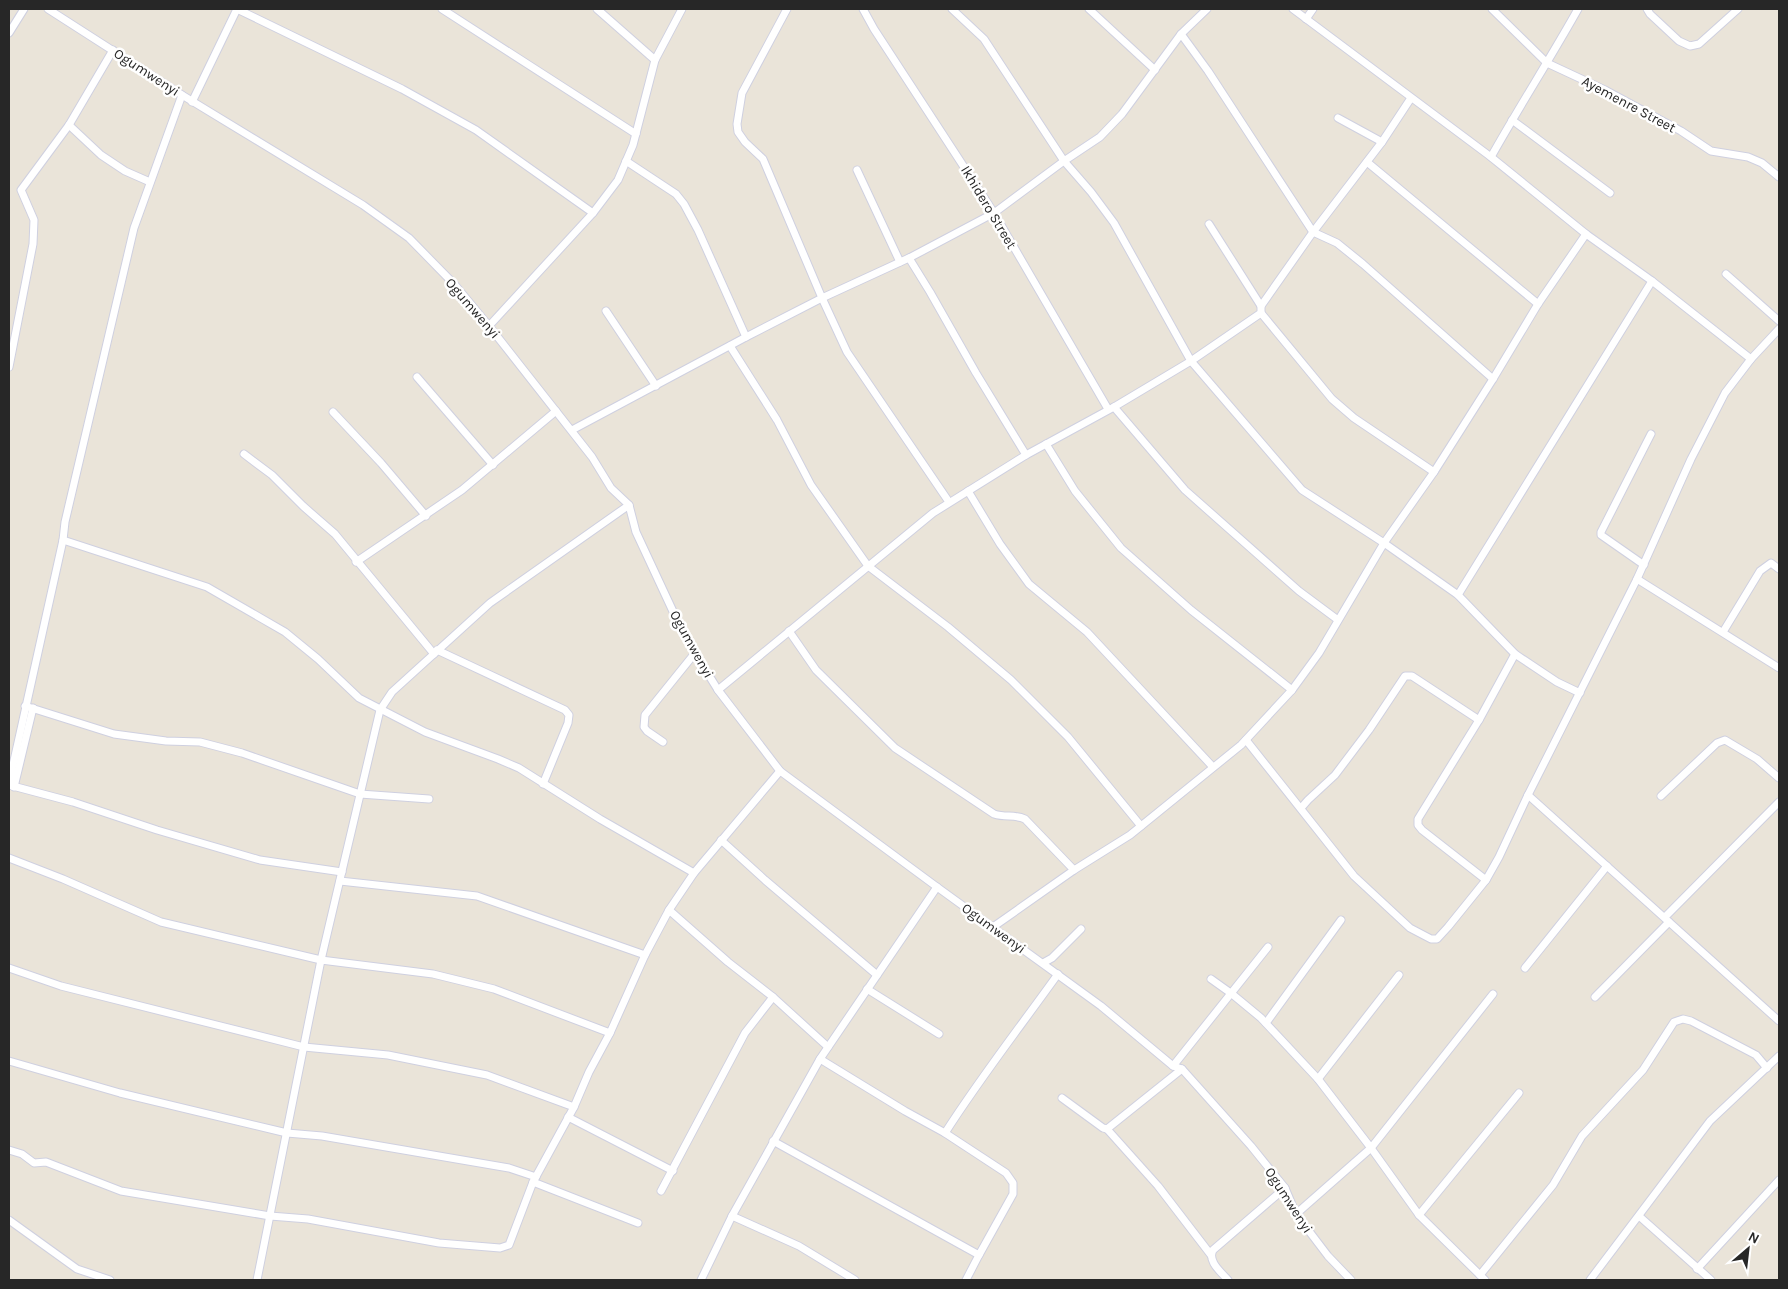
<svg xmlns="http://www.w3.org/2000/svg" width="1788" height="1289" font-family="Karla,sans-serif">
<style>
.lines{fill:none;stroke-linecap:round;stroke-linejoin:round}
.street-casing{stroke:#cfd0e0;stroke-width:9}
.street{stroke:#fff;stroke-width:7}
.labels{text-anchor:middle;stroke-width:5;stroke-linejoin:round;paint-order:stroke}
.street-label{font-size:14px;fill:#272727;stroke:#fff}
</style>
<rect width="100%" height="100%" fill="#eae4d9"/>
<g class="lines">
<!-- street casing -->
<g class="street-casing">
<g id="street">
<path d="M48,9L182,95L363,205L409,238L455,285L489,326L592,457L611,488L629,505L636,532L677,620L695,653L718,690L780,771L937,887L1101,1006L1173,1066L1182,1069L1251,1146L1285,1188L1296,1214L1328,1256L1351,1280"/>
<path d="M237,9L402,89L476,130L593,213"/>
<path d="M442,9L636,134"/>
<path d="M597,9L655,60"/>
<path d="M787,9L742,93L737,124L738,132L745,142L763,159L822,298L847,352L949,502"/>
<path d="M863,9L874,29L994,213L1108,409"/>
<path d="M952,9L984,39L1064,161L1091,192L1114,223L1191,361L1302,490L1384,543L1458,595L1515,654L1557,682L1580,693"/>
<path d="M1089,9L1155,70"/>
<path d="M1293,9L1491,157L1586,234L1652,281L1751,359"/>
<path d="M1492,9L1547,63L1605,90L1681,131L1711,151L1748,157L1762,163L1779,177"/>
<path d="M1647,9L1650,14L1679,41L1690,46L1699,44L1738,9"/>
<path d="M1306,19L1313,9"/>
<path d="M9,33L24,9"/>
<path d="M1181,34L1208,71L1313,232L1337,243L1363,264L1493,379"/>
<path d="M192,102L237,9"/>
<path d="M1338,118L1382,142"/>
<path d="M1512,120L1610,193"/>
<path d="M69,125L101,155L125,171L150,182"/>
<path d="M1491,157C1519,107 1550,59 1578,9"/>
<path d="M626,161L676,194L684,204L698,230L746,337"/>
<path d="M1367,162L1538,304"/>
<path d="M857,170L900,262"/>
<path d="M1209,224L1261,306"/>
<path d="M909,258L930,292L976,373L1026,455"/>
<path d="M1726,274L1779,321"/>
<path d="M606,311L656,386"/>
<path d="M1261,313L1332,399L1354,418L1434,472"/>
<path d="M489,326L593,213L618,180L633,145L655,60L682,9"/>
<path d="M730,346L777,420L811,485L868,566L948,627L1011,680L1068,737L1141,826"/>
<path d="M9,367L33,244L34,220L21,190L69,125L113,50"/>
<path d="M417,377L493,465"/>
<path d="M1114,407L1185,490L1299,591L1338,620"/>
<path d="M333,412L381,463L426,516"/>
<path d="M572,430L746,337L822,298L909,258L994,213L1064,161L1100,137L1122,114L1181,34L1207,9"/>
<path d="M1046,444L1075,491L1121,548L1191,610L1292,690"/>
<path d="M244,454L272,475L303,506L335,534L434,654"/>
<path d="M968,491L1000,544L1029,584L1087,632L1213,767"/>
<path d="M63,540L207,587L285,632L318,659L359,698L425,732L498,759L519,768L600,819L694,873"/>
<path d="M356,562L462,490L556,411"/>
<path d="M1644,565L1601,535V532L1651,434"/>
<path d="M1637,579L1779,668"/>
<path d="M1458,595L1652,281"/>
<path d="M789,631L816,670L895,748L994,814C1006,818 1014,814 1025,819L1074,870"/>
<path d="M1723,632L1760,571L1771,563L1779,569"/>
<path d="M437,650L565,710L569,715L568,723L543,784"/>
<path d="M718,690L933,513L1026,455L1114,407L1191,361L1261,313V306L1313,232L1382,142L1411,98"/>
<path d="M25,706L114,734L166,741L200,742L242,753L360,794L429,799"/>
<path d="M1246,740L1354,876L1410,928L1431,939H1437L1448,927L1486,880L1499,857L1528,795L1637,579L1691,459L1725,393L1751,359L1779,329"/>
<path d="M663,742L647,731L644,727L645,715L695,653"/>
<path d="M9,783L63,540L65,522L134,228L182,95"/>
<path d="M9,785L73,802L157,830L260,860L342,872"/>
<path d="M14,787L33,708"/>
<path d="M1528,795L1779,1021"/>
<path d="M1661,796L1717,743L1725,740L1757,759L1779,778"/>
<path d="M1301,808L1308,800L1335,775L1369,730L1405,676H1412L1479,720"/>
<path d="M721,840L765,880L877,975"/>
<path d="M9,858L63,879L161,922L321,960L433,974L494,989L610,1033"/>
<path d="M1486,880L1422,830L1418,825V819L1479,720L1515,654"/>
<path d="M340,881L477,896L645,955"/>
<path d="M669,910L728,962L773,997L828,1047"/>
<path d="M1665,917L1779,802"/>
<path d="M993,927L1074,870L1130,835L1241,745L1292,690L1319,653L1384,543L1434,472L1493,379L1538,304L1586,234"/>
<path d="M1043,963L1052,958L1081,929"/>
<path d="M9,968L61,986L304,1047L388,1055L487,1075L574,1107"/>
<path d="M1525,968L1607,866"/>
<path d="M1211,979L1232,994L1261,1018L1318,1079L1371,1148L1419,1215L1485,1280"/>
<path d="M867,989L939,1034"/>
<path d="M1595,997L1669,922"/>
<path d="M1266,1023L1341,920"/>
<path d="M9,1061L120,1093L287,1133L322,1136L509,1168L536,1177"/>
<path d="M1173,1066L1268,947"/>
<path d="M1318,1079L1399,975"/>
<path d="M1062,1098L1103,1128L1107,1129L1182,1069"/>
<path d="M568,1117L673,1171"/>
<path d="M1107,1129L1158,1186L1211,1255"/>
<path d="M945,1133C980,1078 1020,1027 1058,974"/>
<path d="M773,1141L979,1255L1013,1194V1183L1006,1173L945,1133L905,1111L820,1059"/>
<path d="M9,1150L22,1154L34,1163L46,1162L121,1191L270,1216L308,1219L439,1243L500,1248L509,1245L533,1182L574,1107L589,1072L610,1033L645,955L669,910L694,873L780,771"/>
<path d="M533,1182L638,1223"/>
<path d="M661,1191L745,1033L773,997"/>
<path d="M1296,1214L1371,1148L1493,994"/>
<path d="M1419,1215L1519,1093"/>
<path d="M732,1216L799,1246L855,1280"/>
<path d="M1639,1216L1711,1280"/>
<path d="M9,1220L77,1269L110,1280"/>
<path d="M1697,1269L1779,1180"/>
<path d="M1480,1275L1553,1185L1582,1136L1643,1070L1674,1022L1683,1019L1691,1021L1756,1055L1767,1068"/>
<path d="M257,1280L321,960L380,710L392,692L490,603L629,505"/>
<path d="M701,1280L732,1216L820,1059L937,887"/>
<path d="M966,1280L979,1255"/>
<path d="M1228,1280C1221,1272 1207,1261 1213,1250L1285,1188"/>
<path d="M1590,1280L1710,1121L1779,1056"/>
</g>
</g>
<!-- street -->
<use href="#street" class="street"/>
</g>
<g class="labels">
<!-- street labels -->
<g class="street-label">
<text transform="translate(147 72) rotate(33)" y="5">Ogumwenyi</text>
<text transform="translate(1629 104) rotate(28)" y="5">Ayemenre Street</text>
<text transform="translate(989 207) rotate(59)" y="5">Ikhidero Street</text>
<text transform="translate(473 308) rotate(49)" y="5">Ogumwenyi</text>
<text transform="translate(692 644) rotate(61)" y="5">Ogumwenyi</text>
<text transform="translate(994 928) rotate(36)" y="5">Ogumwenyi</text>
<text transform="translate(1289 1200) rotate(57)" y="5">Ogumwenyi</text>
</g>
</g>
<!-- border -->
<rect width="1788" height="1289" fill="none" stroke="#272727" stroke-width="20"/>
<!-- north arrow -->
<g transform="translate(1748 1249) rotate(28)" stroke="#ffffff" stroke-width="4" paint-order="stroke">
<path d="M0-4L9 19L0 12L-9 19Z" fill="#272727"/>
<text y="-8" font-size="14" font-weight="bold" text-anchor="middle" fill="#272727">N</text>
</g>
</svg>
